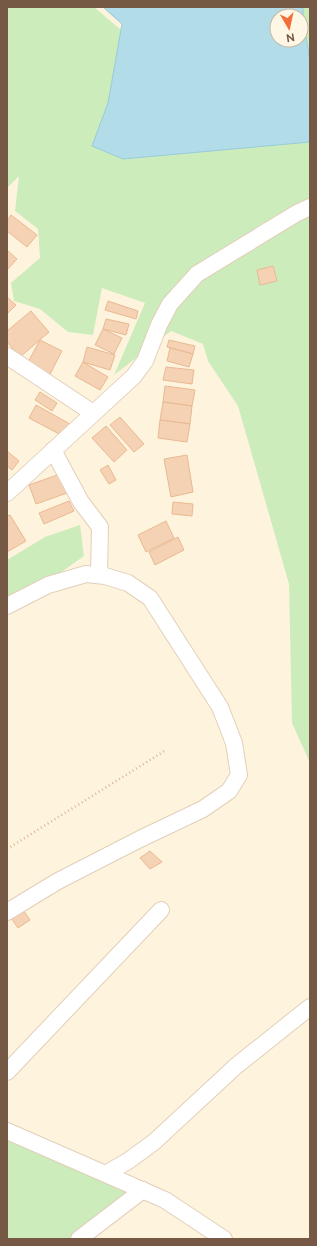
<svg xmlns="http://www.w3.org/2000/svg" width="317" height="1246" font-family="Raleway,sans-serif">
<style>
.green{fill:#ccecbc}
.water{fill:#b1dce8;stroke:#97cbdb;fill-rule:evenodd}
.building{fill:#f5d2b3;stroke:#e9b992}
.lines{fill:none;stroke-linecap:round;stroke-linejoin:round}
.street-casing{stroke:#e2cfb9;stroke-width:18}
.path{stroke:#dab597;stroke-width:2.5;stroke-dasharray:1 3;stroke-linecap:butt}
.street{stroke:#fff;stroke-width:16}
</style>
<rect width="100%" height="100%" fill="#fef4dd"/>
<!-- green -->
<g class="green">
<path d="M7,7H94L121,30L108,103L93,146L123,159L310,142V763L292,723L289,584L238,406L208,361L203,344L171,331L114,375L145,303L102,288L93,335L68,332L40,309L14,301L11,283L40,258L38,229L15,211L19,176L7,188Z"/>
<path d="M303,7H310V61L303,18Z"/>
<path d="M80,525L84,556L30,594L7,604V560L45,537Z"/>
<path d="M7,1131L143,1190L79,1239H7Z"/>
</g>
<!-- water -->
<path class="water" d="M103,7H303V18L310,61V142L123,159L92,146L108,103L122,24ZM277,16H301V40H277Z"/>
<!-- building -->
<g class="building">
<path d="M11,215L37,235L27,247L7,231V221Z"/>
<path d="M7,250L17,259L7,270Z"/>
<path d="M273,266L277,281L260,285L257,270Z"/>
<path d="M7,297L16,305L7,314Z"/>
<path d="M108,301L138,311L136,319L105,310Z"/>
<path d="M31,311L49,332L20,357L7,342V331Z"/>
<path d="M106,319L129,324L126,335L103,329Z"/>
<path d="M103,329L122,338L114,354L95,345Z"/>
<path d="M40,340L62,351L49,376L27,364Z"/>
<path d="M169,340L195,346L193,354L167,347Z"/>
<path d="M87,347L115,355L110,370L83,362Z"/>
<path d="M170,348L193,354L189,367L167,361Z"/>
<path d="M83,362L108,377L100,390L75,376Z"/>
<path d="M166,367L194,370L192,384L163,380Z"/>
<path d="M165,386L195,390L192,406L163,402Z"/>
<path d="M40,392L57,403L52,411L35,400Z"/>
<path d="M163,402L192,406L190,424L160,420Z"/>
<path d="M36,405L70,424L63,436L29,418Z"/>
<path d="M120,417L144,444L134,452L110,425Z"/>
<path d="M160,420L190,424L187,442L158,438Z"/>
<path d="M106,426L127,450L114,462L92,438Z"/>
<path d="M7,451L19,461L12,470L7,466Z"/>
<path d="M187,455L193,492L171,497L164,459Z"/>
<path d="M108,465L116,480L109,484L100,470Z"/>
<path d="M60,474L67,493L36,504L29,485Z"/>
<path d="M69,501L74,511L44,524L39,513Z"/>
<path d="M173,502L193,504L192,516L172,514Z"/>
<path d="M10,515L26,541L7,552V516Z"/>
<path d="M166,521L174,538L146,552L138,535Z"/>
<path d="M178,537L184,550L155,565L149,552Z"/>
<path d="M150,851L162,862L150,869L140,858Z"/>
<path d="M21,907L30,920L18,928L9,915Z"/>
</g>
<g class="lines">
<!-- street casing -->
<g class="street-casing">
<g id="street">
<path d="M7,356L93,413"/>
<path d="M53,450L81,502L100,527L99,575"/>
<path d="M7,493L134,376L145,361L159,325L170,304L197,274L297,213L310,207"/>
<path d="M7,606L48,585L86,574L105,576L128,583L150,598L220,707L234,743L239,775L229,791L203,809L140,839L58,881L7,912"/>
<path d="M7,1072L161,910"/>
<path d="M7,1131L165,1200L224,1239"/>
<path d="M107,1173L128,1161L154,1142L236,1066L310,1007"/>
<path d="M79,1239L143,1190"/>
</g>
</g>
<!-- path -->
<path class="path" d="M7,849L166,750"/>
<!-- street -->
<use href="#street" class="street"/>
</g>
<!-- border -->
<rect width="317" height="1246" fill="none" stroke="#755944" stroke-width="16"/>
<!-- north arrow -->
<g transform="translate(289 28) rotate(171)"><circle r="19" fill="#fff7e5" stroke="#c8b8a5"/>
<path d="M0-3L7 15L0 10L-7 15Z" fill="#f26f38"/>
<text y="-6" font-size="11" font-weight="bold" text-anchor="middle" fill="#755944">N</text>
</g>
</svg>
